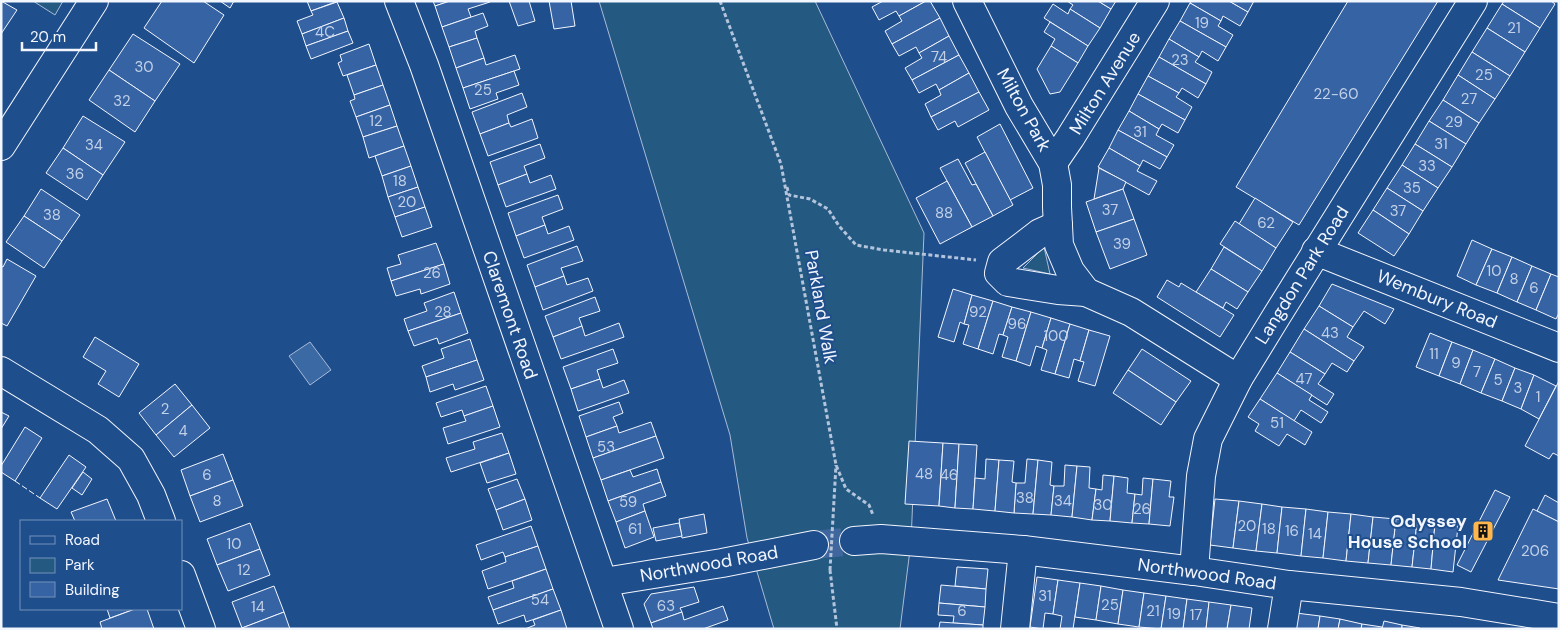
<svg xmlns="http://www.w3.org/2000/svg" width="1560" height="630" font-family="'DM Sans',sans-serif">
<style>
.green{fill:#245a82;stroke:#a8bbd7}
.water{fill:#3b69a3;stroke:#a8bbd7}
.building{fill:#3563a3;stroke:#f2f6ff}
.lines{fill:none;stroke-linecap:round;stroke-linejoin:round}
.minor-tunnel{stroke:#3f679d;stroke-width:28;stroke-dasharray:28 14;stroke-linecap:butt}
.minor-casing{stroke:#f2f6ff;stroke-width:30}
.path{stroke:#b3c4dc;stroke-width:3;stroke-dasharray:4 2.5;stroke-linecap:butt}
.minor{stroke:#1f4e8c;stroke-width:28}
.path-bridge{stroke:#b3c4dc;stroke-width:3;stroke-dasharray:4 2.5;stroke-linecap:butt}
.fence{stroke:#f2f6ff;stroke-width:1;stroke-dasharray:6 2.5;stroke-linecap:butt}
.labels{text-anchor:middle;stroke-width:4;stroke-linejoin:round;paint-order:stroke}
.number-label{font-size:15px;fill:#c3d1e8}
.street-label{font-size:18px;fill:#f2f6ff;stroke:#1f4e8c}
.poi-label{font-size:18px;font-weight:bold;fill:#f2f6ff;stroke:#1f4e8c;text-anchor:end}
</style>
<rect width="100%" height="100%" fill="#1f4e8c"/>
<!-- green -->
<g class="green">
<path d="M33,1H63L55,15Z"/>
<path d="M599,1H815L924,233L911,542L900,629H774L747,538L730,435Z"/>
<path d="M1044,247L1050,274L1023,268Z"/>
</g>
<!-- water -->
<path class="water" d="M310,342L331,370L310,385L289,356Z"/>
<!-- building -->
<g class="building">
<path d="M1,1L17,10L1,34Z"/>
<path d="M162,1H203L224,15L194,63L144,28Z"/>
<path d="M220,1H234L230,8Z"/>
<path d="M307,1H338L311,11Z"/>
<path d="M433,1H450L435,6Z"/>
<path d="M450,1H490V2L468,9L471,17L442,27L435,6Z"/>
<path d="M509,1H529L535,21L518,26Z"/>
<path d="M549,1H571L575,26L554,29Z"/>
<path d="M883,1H926L899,16L896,11L879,20L872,7Z"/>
<path d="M926,1H930L940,18L892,44L885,31L902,21L899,16Z"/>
<path d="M1067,1H1098L1111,9L1100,28L1070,9L1073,5Z"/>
<path d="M1098,1H1116L1111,9Z"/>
<path d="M1191,1H1229L1248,12L1240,26L1223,16L1221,21L1190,3Z"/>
<path d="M1229,1H1254L1248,12Z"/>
<path d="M1348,1H1438L1299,225L1236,187Z"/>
<path d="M1504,1H1551L1555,4L1540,28L1502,4Z"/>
<path d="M337,2L344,18L302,34L297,21L313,15L311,11Z"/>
<path d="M1190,3L1221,21L1218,26L1233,35L1226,47L1180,21Z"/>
<path d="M1053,4L1068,14L1070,9L1100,28L1088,46L1044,18Z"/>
<path d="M1502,4L1540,28L1525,52L1487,28Z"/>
<path d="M483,13L488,26L475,31L477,38L449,47L442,27Z"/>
<path d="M344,18L348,31L306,46L302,34Z"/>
<path d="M940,18L949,36L919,53L916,47L899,56L892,44Z"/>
<path d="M1180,21L1226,47L1218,61L1202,51L1199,57L1169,39Z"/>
<path d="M1050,22L1088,46L1078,63L1051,46L1055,39L1044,32Z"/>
<path d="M1487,28L1525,52L1510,76L1472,52Z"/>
<path d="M348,31L353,43L311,59L306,46Z"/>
<path d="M133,34L180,64L155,101L109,70Z"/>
<path d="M949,36L959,55L912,80L905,68L922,58L919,53Z"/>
<path d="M477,38L484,58L456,68L449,47Z"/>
<path d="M1169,39L1199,57L1195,62L1212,72L1206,84L1159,57Z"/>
<path d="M369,44L376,65L343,76L338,63L342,61L340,55Z"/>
<path d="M1051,46L1078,63L1060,92L1050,94L1037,69Z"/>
<path d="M1472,52L1510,76L1495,99L1458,75Z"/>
<path d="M515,55L520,69L463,88L456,68L484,58L486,65Z"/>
<path d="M959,55L969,73L939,90L936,84L919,93L912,80Z"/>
<path d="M1159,57L1206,84L1198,98L1182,88L1179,93L1148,76Z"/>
<path d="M376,65L383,85L354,95L347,75Z"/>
<path d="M109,70L155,101L135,132L89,100Z"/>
<path d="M514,71L519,85L496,93L498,99L470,109L463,88Z"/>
<path d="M969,73L979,92L931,117L925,104L941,95L939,90Z"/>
<path d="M1458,75L1495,99L1479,123L1443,100Z"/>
<path d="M1148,76L1179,93L1176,97L1192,107L1185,120L1138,94Z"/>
<path d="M383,85L390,105L356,117L350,101L355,99L354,95Z"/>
<path d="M979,92L989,110L958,127L955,121L938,130L931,117Z"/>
<path d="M522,93L527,107L507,115L509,123L480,134L472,112Z"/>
<path d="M1138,94L1185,120L1178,133L1162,124L1159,129L1129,111Z"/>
<path d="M1443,100L1479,123L1466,144L1429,121Z"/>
<path d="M390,105L397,126L363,137L356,117Z"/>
<path d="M1129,111L1159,129L1156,135L1174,145L1167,157L1118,130Z"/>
<path d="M83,116L125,142L103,175L63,148Z"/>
<path d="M532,119L538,138L488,156L480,134L509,123L511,127Z"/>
<path d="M1429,121L1466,144L1452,167L1415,144Z"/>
<path d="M1000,124L1033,188L1010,200L977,137Z"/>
<path d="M397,126L404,146L369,158L363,137Z"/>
<path d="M1118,130L1167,157L1160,169L1143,160L1140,166L1109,148Z"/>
<path d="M540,144L545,158L524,166L527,174L498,185L490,162Z"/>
<path d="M1415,144L1452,167L1438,188L1402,165Z"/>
<path d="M404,146L411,166L382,176L375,156Z"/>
<path d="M63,148L103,175L87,200L46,173Z"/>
<path d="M1109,148L1140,166L1137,171L1157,181L1149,195L1098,167Z"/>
<path d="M985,152L1013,205L993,216L965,163Z"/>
<path d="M958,159L972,185L976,184L993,216L972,227L940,168Z"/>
<path d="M1402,165L1438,188L1423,211L1387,188Z"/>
<path d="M411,166L418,187L388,197L382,176Z"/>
<path d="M1099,168L1126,182L1123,189L1094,199Z"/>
<path d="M527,174L530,183L551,175L556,189L506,207L498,185Z"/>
<path d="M947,181L972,227L940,244L916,198Z"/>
<path d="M418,187L425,207L395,217L388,197Z"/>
<path d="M1387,188L1423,211L1409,234L1373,210Z"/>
<path d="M41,189L80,215L62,241L24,216Z"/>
<path d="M1123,189L1134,219L1096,232L1086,202Z"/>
<path d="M558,195L563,209L542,217L545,225L516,236L508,213Z"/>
<path d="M1255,198L1293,222L1276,248L1239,224Z"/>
<path d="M425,207L432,227L402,237L395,217Z"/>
<path d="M1373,210L1409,234L1394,256L1358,233Z"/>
<path d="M24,216L62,241L44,268L6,242Z"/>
<path d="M1134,219L1147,255L1110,269L1096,232Z"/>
<path d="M1235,221L1276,248L1262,271L1220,244Z"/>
<path d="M545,225L548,234L569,226L574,240L524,258L516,236Z"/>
<path d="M1472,240L1492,249L1476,285L1457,276Z"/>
<path d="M436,243L444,264L391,281L387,268L401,264L398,255Z"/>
<path d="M577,246L583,261L561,268L564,276L535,287L527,265Z"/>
<path d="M1224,247L1262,271L1248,292L1211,269Z"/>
<path d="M1492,249L1512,257L1497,293L1476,285Z"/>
<path d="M1512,257L1532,266L1517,302L1497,293Z"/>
<path d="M7,259L36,276L7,326L1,323V266L3,267Z"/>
<path d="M444,264L450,284L421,294L420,289L396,296L391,281Z"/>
<path d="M1532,266L1551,274L1536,310L1517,302Z"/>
<path d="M1211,269L1248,292L1237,309L1226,302L1223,308L1196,292Z"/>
<path d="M1551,274L1559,277V313L1556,319L1536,310Z"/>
<path d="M564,276L567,285L588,278L593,291L543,310L535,287Z"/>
<path d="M1167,280L1179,287L1181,283L1234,315L1220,337L1157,297Z"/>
<path d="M1332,284L1394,309L1385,324L1364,311L1353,327L1319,306Z"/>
<path d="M953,289L972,295L964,324L960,322L954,342L938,337Z"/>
<path d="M454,292L461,313L408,331L404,319L427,311L424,303Z"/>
<path d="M972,295L993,301L978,349L963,344L969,325L964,324Z"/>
<path d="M595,297L600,311L579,318L582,326L553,337L545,316Z"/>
<path d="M993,301L1012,307L1003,335L999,334L993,354L978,349Z"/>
<path d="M1319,306L1353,327L1347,337L1364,347L1354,361L1304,329Z"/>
<path d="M1012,307L1031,312L1016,361L1002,357L1008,337L1003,335Z"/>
<path d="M1031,312L1051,318L1042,348L1036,346L1030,366L1016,361Z"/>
<path d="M461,313L468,333L439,344L437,338L414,346L408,331Z"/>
<path d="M1051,318L1070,324L1055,374L1041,370L1047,350L1042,348Z"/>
<path d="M619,323L624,337L561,359L553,337L582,326L585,336Z"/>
<path d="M1070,324L1089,330L1080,361L1074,359L1069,378L1055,374Z"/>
<path d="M1304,329L1354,361L1347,372L1332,363L1325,374L1290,352Z"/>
<path d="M1089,330L1110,336L1095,386L1078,381L1084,362L1080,361Z"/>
<path d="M1430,333L1452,342L1439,376L1416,367Z"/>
<path d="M95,337L139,364L119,397L98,384L106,371L83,357Z"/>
<path d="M470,339L477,360L426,377L422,366L444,358L441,349Z"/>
<path d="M1452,342L1473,350L1460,384L1439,376Z"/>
<path d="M613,349L618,363L597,370L600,379L571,389L563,367Z"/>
<path d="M1142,349L1191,381L1176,402L1128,370Z"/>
<path d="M1473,350L1495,359L1481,393L1460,384Z"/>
<path d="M1290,352L1325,374L1318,384L1334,394L1327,405L1277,373Z"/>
<path d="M1495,359L1515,368L1502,401L1481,393Z"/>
<path d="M477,360L484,380L455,390L453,384L430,392L426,377Z"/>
<path d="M1515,368L1534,375L1521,409L1502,401Z"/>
<path d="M1128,370L1176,402L1161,425L1113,393Z"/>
<path d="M1277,373L1312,395L1309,400L1328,412L1321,423L1301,410L1294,421L1260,399Z"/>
<path d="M1534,375L1556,386L1539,419L1521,409Z"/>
<path d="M600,379L603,388L624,380L629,393L578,411L571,389Z"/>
<path d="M1559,381V456L1553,453L1549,459L1525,446Z"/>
<path d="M175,384L192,405L156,435L139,413Z"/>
<path d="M486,386L493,406L464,416L462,410L441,417L436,403Z"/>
<path d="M1260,399L1312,432L1305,445L1287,434L1279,446L1255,431L1259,424L1248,417Z"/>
<path d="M619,402L623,413L613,417L617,426L586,437L579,416Z"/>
<path d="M192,405L210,428L174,457L156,435Z"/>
<path d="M493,406L500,427L448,444L443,428L466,421L464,416Z"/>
<path d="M1,412L9,416L1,429Z"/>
<path d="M651,422L656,436L593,458L586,437L617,426L619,433Z"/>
<path d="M25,427L42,438L15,481L1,472V466Z"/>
<path d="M502,433L509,453L451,472L446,458L475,449L473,442Z"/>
<path d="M656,436L664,458L601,480L593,458Z"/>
<path d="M909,441L943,443L939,506L905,504Z"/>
<path d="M943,443L959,444L955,508L939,506Z"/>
<path d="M959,444L977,445L973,509L955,508Z"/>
<path d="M509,453L516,474L487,483L480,463Z"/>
<path d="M223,454L233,480L190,496L181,470Z"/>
<path d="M69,455L86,467L57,509L40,498Z"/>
<path d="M986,459L999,460L995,511L973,509L975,478L985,479Z"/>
<path d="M1027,459L1038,460L1033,514L1014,513L1016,483H1025Z"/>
<path d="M999,460L1014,461L1012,482L1016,483L1014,513L995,511Z"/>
<path d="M1038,460L1052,462L1050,485L1054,486L1051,515L1033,514Z"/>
<path d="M1065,465L1077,466L1072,517L1051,515L1054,486H1064Z"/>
<path d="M1077,466L1090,467L1089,488L1096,489L1092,520L1072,517Z"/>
<path d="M657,469L661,482L608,501L601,480L630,470L633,477Z"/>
<path d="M83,472L92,479L82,495L72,488Z"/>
<path d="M1103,475L1114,476L1110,521L1092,520L1096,489L1102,490Z"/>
<path d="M1114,476L1128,478L1127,493L1135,494L1132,523L1110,521Z"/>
<path d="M1143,478L1153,479L1149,524L1132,523L1135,494L1142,495Z"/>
<path d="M517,479L525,499L496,510L488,489Z"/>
<path d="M1153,479L1171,481L1169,497H1174L1170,526L1149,524Z"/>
<path d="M233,480L243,506L200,522L190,496Z"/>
<path d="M661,482L666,496L643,504L645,511L616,522L608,501Z"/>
<path d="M1495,490L1510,497L1471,572L1457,565Z"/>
<path d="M1545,495L1559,503V522L1537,511Z"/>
<path d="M107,499L116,521H75L71,512Z"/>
<path d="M525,499L532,520L503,530L496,510Z"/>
<path d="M1215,499L1239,501L1233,548L1210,545Z"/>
<path d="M1239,501L1262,504L1256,551L1233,548Z"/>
<path d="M1262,504L1282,507L1277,553L1256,551Z"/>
<path d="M1282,507L1306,509L1301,556L1277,553Z"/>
<path d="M1306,509L1328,512L1323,558L1301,556Z"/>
<path d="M1533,509L1559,522V589L1498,580Z"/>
<path d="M645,511L654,537L625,548L616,522Z"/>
<path d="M1328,512L1351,514L1346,561L1323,558Z"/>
<path d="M704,514L707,533L682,538L679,519Z"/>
<path d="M1351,514L1373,517L1368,563L1346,561Z"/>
<path d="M1373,517L1396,519L1391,565L1368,563Z"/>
<path d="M1396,519L1417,522L1412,567L1391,565Z"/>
<path d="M1417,522L1435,523L1431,569L1412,567Z"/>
<path d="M250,523L260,549L217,565L207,539Z"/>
<path d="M679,523L682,536L656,541L653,528Z"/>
<path d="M1435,523L1458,526L1453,572L1431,569Z"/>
<path d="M531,526L538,546L505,557L503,552L481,560L476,545Z"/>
<path d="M538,546L546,569L488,589L482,571L506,562L505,557Z"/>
<path d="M260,549L270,575L228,591L217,565Z"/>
<path d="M957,567L988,569L986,589L955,586Z"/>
<path d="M546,569L553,589L493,610L488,597L514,588L512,581Z"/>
<path d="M1037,577L1058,580L1053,614L1045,613L1043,629L1030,627Z"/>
<path d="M1058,580L1080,583L1073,629H1060L1062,616L1053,614Z"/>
<path d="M1080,583L1101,586L1096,620L1075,617Z"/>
<path d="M941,585L986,589L985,607L939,603Z"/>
<path d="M274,586L284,612L242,628L232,602Z"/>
<path d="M1101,586L1123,590L1118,624L1096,620Z"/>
<path d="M694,587L699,602L680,608L682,612L651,623L644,604L651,594Z"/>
<path d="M553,589L561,610L526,622L524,615L498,624L493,610Z"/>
<path d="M1123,590L1144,593L1139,627L1118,624Z"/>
<path d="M1144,593L1166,596L1161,629L1139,627Z"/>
<path d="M1166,596L1187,599L1183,629H1161Z"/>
<path d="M1187,599L1209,602L1206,629H1183Z"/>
<path d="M1209,602L1231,605L1227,629H1206Z"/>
<path d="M939,603L985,607L983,625L953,623L954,616L938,615Z"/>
<path d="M1231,605L1252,608L1249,629H1227Z"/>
<path d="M723,606L728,620L703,629H653L651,623L682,612L684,620Z"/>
<path d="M107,609H135L110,618Z"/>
<path d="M135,609H147L154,629H102L100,622Z"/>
<path d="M561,610L567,629H525L535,625L533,620Z"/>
<path d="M284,612L290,629H242V628Z"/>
<path d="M1296,613L1320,616L1318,629H1293Z"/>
<path d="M1320,616L1340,619L1338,629H1318Z"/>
<path d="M1340,619L1362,624L1361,629H1338Z"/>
<path d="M1384,621L1402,625V629H1382Z"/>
<path d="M940,622L983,625V629H938L939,628Z"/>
<path d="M1362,624L1382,627V629H1361Z"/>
<path d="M1402,625L1420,628V629H1402Z"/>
</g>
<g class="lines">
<!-- minor-tunnel -->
<path class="minor-tunnel" d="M814,545L854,541"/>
<!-- minor casing -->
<g class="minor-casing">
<g id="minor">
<path d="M399,1L424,65L619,629"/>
<path d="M967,1L1019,106L1053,163L1057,185V207L1059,245L1070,271L1086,292L1131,312L1238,379"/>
<path d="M1,146L94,1"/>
<path d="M1053,163L1070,138L1155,1"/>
<path d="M1058,225L1040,233L1002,262L999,273L1008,282L1058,290L1086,292"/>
<path d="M1316,251L1559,348"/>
<path d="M1,371L98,430L131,459L151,495L161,521"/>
<path d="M854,541L881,539L1023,550L1194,571L1289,585L1461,602L1559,618"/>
<path d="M1194,571L1201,476L1208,439L1238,379L1276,317L1473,1"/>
<path d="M181,575L201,629"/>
<path d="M604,582L722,563L814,545"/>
<path d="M1015,629L1023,550"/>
<path d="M1282,629L1289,585"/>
</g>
</g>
<!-- path -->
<g class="path">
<path d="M720,1L781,164L836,465L846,489L869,505L873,515"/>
<path d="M787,187L789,195L810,199L828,209L839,226L856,245L884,250L976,260"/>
<path d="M830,570L837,629"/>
</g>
<!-- minor -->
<use href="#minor" class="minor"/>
<!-- path-bridge -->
<path class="path-bridge" d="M830,570L836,465"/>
<!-- fence -->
<path class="fence" d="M15,481L40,498"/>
</g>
<!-- icons -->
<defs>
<g id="building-square" transform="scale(1.125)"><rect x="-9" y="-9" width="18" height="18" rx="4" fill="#ffb74d" stroke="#1f4e8c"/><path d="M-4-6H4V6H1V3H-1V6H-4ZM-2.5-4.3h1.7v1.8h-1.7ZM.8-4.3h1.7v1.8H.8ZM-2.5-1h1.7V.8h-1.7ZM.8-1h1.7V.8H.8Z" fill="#111"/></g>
</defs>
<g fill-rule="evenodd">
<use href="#building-square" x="1483" y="531"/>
</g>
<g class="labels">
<!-- number labels -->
<g class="number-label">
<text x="1202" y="28">19</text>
<text x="1514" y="33">21</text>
<text x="325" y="37">4C</text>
<text x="939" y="62">74</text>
<text x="1180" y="65">23</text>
<text x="144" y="72">30</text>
<text x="1484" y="80">25</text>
<text x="483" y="95">25</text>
<text x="1336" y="99">22-60</text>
<text x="1469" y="104">27</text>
<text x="122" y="106">32</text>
<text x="376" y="126">12</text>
<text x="1454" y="127">29</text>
<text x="1140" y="137">31</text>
<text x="1441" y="149">31</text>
<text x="94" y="150">34</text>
<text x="1427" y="171">33</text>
<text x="75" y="179">36</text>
<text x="400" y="186">18</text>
<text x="1412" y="193">35</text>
<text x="407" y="207">20</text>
<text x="1110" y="215">37</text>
<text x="1398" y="216">37</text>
<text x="944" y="218">88</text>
<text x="52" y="220">38</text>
<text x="1266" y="228">62</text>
<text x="1122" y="249">39</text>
<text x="1494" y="276">10</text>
<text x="432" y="278">26</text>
<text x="1514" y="284">8</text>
<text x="1534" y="293">6</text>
<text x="443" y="317">28</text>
<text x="978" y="317">92</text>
<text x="1017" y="329">96</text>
<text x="1330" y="338">43</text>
<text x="1056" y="341">100</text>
<text x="1434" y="359">11</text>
<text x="1456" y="368">9</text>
<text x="1477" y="377">7</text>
<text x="1304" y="384">47</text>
<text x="1498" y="385">5</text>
<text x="1518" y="393">3</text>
<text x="1538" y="402">1</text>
<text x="165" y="414">2</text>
<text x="1277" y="428">51</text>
<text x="183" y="436">4</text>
<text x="606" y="452">53</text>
<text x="924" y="479">48</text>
<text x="207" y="480">6</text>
<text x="949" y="480">46</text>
<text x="1025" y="503">38</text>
<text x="217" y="506">8</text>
<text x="1063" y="506">34</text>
<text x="628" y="507">59</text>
<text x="1103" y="510">30</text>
<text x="1142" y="514">26</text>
<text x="1247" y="531">20</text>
<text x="635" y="534">61</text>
<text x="1269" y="534">18</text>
<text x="1292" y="536">16</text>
<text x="1315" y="539">14</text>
<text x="234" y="549">10</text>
<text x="1535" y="556">206</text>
<text x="244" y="575">12</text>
<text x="1045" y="601">31</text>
<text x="540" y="605">54</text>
<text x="1110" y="610">25</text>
<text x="666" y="611">63</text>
<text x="258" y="612">14</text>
<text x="962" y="616">6</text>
<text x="1153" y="616">21</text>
<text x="1174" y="619">19</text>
<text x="1196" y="620">17</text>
</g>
<!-- street labels -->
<g class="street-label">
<text transform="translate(1105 83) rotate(-58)" y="6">Milton Avenue</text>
<text transform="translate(1024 110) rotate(61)" y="6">Milton Park</text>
<text transform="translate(1302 275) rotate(-58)" y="6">Langdon Park Road</text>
<text transform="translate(1437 299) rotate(22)" y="6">Wembury Road</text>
<text transform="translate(821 307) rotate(80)" y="6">Parkland Walk</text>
<text transform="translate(510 315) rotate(71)" y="6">Claremont Road</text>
<text transform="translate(709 564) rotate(-10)" y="6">Northwood Road</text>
<text transform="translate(1207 574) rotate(8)" y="6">Northwood Road</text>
</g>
<!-- poi labels -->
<g class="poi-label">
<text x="1467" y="527">Odyssey<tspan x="1467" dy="21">House School</tspan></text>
</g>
</g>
<!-- border -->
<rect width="1560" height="630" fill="none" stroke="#f2f6ff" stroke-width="5"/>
<!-- legend -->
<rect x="20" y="520" width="162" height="90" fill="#1f4e8c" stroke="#7391ba"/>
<rect x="30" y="536" width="25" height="8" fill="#1f4e8c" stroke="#7391ba"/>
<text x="65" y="545" font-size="15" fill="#f2f6ff">Road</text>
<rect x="30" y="558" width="25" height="15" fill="#245a82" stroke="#7391ba"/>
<text x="65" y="570" font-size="15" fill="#f2f6ff">Park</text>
<rect x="30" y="582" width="25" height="15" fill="#3563a3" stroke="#7391ba"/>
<text x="65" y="595" font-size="15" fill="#f2f6ff">Building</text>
<!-- scale -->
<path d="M22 42v8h74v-8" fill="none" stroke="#f2f6ff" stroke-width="2.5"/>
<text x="30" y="42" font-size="15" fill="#f2f6ff" stroke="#1f4e8c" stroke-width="4" paint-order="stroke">20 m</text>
</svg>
